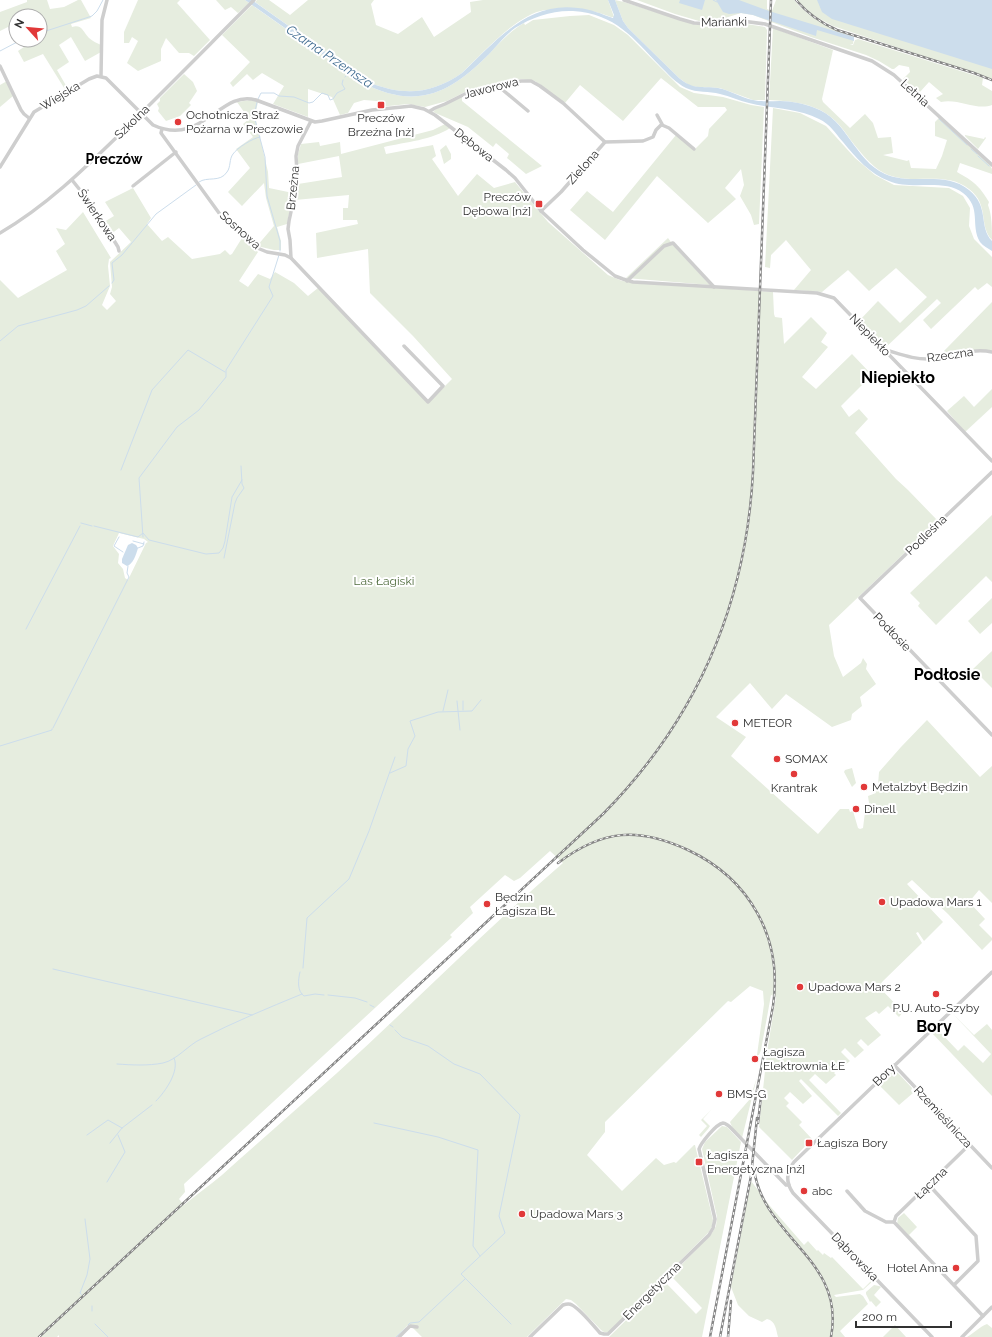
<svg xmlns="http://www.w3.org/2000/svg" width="992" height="1337" font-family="Raleway,sans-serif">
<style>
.green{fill:#e6eddf;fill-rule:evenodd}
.water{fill:#ccddec}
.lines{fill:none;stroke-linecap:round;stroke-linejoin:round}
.stream{stroke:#ccddec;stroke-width:1}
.minor{stroke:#cecece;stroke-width:3.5}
.rail-casing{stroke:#868686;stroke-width:2.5}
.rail{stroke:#fff;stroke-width:1;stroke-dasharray:3;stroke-linecap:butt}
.poi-dot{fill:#e13939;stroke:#fff;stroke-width:1.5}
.labels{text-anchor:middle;stroke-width:4;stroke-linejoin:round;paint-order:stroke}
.street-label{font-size:12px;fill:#313131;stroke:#fff}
.poi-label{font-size:12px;fill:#313131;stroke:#fff;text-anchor:start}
.park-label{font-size:12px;fill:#506c3e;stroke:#fff}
.water-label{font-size:13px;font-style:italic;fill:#406c91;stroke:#fff}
.quarter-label{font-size:14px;font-weight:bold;fill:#000;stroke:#fff}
.district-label{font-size:16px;font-weight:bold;fill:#000;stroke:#fff}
</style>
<rect width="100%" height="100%" fill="#fff"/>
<!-- green -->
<g class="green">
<path d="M27,0H47L50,9L64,7L78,0H81L91,18L71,24L72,27C82,24 83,32 89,38C92,41 97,43 101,45V52L85,61L71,37L59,45L69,62L57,70L68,89L66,91L43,54L24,62L18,51L24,47L21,41L23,40H40V16H16V23L0,31V12L27,2Z"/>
<path d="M138,0H180L177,3L210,40L194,56L189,53H179L166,38L161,49V61L138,71L127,63L138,41L132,37L129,43H124V32Z"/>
<path d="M216,0H245L249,3L238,13L231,7L225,10Z"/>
<path d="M257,0H269L290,15L308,0H374L371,4L376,25L398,34L422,17L434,37L471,12L470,2L483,0H608L614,17H611C593,10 586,10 566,10C559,10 552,10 545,10C517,14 482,54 462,73C430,95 403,96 368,82L255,2Z"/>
<path d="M615,0L624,2L693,24L709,26L740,23L765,27L767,30L765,100H753L720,88L698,87L690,86L679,78L628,28L623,21Z"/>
<path d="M637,0H767V9L772,11L776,0H794C809,19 833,30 854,37L853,44L850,45H853L855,40L858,39L983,78L982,85L992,91V105C977,111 958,98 941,102L936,98L943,94L929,82L919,93L903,79L910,72L909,67L899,65L894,69H892L879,61L866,55L811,37L753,15L741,13L722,19L699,21L675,14Z"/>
<path d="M797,0H992V79L833,26L811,14Z"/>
<path d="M252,5L363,83C412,108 445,97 483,60C496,47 508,32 524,23L525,25L533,20L570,16L589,15L614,25L628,35L680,87L694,93L723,97L751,105L764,107L759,224L754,225L751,215L740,196L744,185L741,169L725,188L736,199L708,223L657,176L605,240L570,210L587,191L613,212L676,135L694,150L708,136L709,129L727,110L725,107H698L661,78L623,121L580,85L565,103L535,81L521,79L467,91L447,101L425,107L408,104L379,107L377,101L364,100L354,103L348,113L340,115L332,97L308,89V117L273,104L284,86L262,73L253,80L247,74L233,87L230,83L250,62L222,35Z"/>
<path d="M773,28L833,50L822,99L823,102L850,128L865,114L873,123L878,138L891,137L893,153L883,155L907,161L909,160L911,168L936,169L942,156L947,140L935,136V122L939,118L990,165L992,169V174L960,163L957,172C973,181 979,185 989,202L988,205C992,215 992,229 992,240C978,225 990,205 969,189C944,169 911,187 884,173C871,166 862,154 853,143C847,135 841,125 832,118C815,103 790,101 769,100Z"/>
<path d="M184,74L193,82L197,91L189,103L191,105L180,116L166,121L158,111L159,108L157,104L160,101V98Z"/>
<path d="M7,81L13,96L0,107V85Z"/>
<path d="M462,96V101L542,166L526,174L507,158L509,154L496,143L493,147L468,127L433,112L436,109Z"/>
<path d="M251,100L258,102L255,116L268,172L269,188L293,193L287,224L277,227L281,241V250H274L257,246L274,226L266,198L264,183L242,206L228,192L250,168L236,149L253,137L243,124L249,119L237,102Z"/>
<path d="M773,108L800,113L826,126L855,158L875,175L894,185L949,188L963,196L970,208L969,226L974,239L992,257V287L987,283L978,290L975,287L931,329L923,320L941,303L937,299L885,348L859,321L878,301L900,323L927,297L896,268L869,291L848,270L822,292L794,290L811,270L786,240L771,255L770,268L765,267Z"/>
<path d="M445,124L450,128C432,140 406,142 384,147L386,154L433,145L436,156L432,159L458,196L477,174L494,188L515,182L548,222L608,275L622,281L773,292L774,314L775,317L782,318L784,344L811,317L827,333L821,342L828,347L802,377L816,389L852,354L872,375L841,406L849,417L859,409L868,419L855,433L896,479L908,490L938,521L829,625L834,656L843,677L861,663L863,658L867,664L866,669L876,684L860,697L862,706L852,714L851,720L832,727L786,694L772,709L750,683L716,717L746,737L731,756L818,834L840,809H849L850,812L853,811L858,828L860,829L863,828L866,804L869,803L868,796L876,793L875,790L878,785L879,772L901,747L927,720L980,777L992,766V903L979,890L969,902L985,919L979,925L992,938V940L982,950L948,914L912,880L907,884L943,922L924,941L918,932L916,933L922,943L882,982L879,987L903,1012L899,1017L888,1006L879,1014L876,1011L865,1018L881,1035L868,1046L861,1039L857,1043L864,1050L855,1058L845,1048L841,1052L850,1061L840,1069L839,1068L834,1073L836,1075L826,1084L815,1074L809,1080L841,1113L838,1116L801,1079L799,1081L812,1096L803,1104L790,1092L784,1098L789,1103L786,1106L802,1122L799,1125L812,1139L792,1160L759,1127L767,1052L776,997L771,995L761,1050L759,1055H757L764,1004L763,991L750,986L731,1002L728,1001L605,1122V1132L587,1155L622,1191L656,1158L664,1165L674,1162L676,1163L694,1145H695L713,1220L712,1226L709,1232L609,1332H604L601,1330L576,1304L571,1300L566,1299L527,1337H422L409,1324L396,1337H59V1335L57,1337H0V280L18,298L67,270L56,251L65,244L56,228L66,230L83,212L111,258L109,259L108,266L110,286L102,305L107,310L116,301L110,294L112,287L110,262L131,242L119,228L111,234L104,222L114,216L105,202L133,188L151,218L147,224L162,241L168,237L192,259L220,254L225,250L230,255L232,254L242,238L258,252L239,281L248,287L258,274L270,279L275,272L294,283L308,296L318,288L428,403L452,379L413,336L370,293L368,249L317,258L316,233L358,224L357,220H343V208H348L349,195L295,200L298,184L342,177L339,156L298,164V154L301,144L319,142L320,146L340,142L341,154L433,130ZM119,533L144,539L148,542L146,543L128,580L125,578L123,569L118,563L119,554L113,546ZM550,851L563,863C485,930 413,1004 337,1073C299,1107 260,1141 222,1175C209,1186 197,1194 184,1205L179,1199L185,1192L184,1184L452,937L450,935L473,913L470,907L505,875L514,881L520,878Z"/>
<path d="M965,135L984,139L985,137L986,138L978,149L965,136Z"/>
<path d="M446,145L451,154V159L444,164L440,150Z"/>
<path d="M668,238L673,245L710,285L626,278Z"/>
<path d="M992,302V351L974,350L947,355L944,351Z"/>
<path d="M992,389V407L965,432L947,411L964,396L974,407Z"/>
<path d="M992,515V582L986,576L936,625L918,606L920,603L910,593Z"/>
<path d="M992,598V623L980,634L968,621Z"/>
<path d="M992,651V688L973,669Z"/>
<path d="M852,768L856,783L852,787L844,772L845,770Z"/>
<path d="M952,1013L974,1035L987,1024L992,1030V1096L932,1033L936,1028L958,1051L964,1045L983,1063L991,1054Z"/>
<path d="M894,1071L898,1073L912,1088L911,1091L913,1093L899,1105L878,1084L890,1073Z"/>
<path d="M757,1077L742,1138L733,1129L730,1122L750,1099Z"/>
<path d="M712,1109L703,1119L710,1126L708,1129L701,1137L699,1135L707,1126L701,1120Z"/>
<path d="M722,1126L727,1127L741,1142L702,1337H609L665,1282L696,1314L702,1308L671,1276L712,1233L716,1226L717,1217L702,1149L705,1142Z"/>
<path d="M751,1181L770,1206L804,1245L808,1241L817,1251L818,1250L823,1255L824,1253L831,1258L832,1257L863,1289L873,1279L874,1280L863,1290L834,1295L836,1297L860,1294L863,1296L868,1304L840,1331L845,1337H778C776,1330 776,1321 767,1319L762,1322L749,1316L738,1305L731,1287Z"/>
<path d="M904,1213L917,1227L909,1235L917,1243V1244L897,1224L898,1218Z"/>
<path d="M874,1285L879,1286L881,1287L874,1295L881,1302L876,1307L871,1301L870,1302L866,1294V1292Z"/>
<path d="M987,1324L992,1328V1337H967C974,1333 979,1327 987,1324Z"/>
<path d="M895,1325L906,1337H883Z"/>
</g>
<!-- water -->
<g class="water">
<path d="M245,0H252L368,82C403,96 430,95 462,73C495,42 527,1 578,8C591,9 601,14 613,18L614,15L608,0H615L623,21L628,28L679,78C693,90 702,86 718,88C730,90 741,98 753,100C761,102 771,101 780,101C792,101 805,104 815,108C847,119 854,160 885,174C912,186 945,170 969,190C990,207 978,226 992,241V251C988,248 983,246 980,242C970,225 982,208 963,193C943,178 912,191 889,181C870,174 856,158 843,142C835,133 830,124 819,119C795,107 773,109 749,103C739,101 730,96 720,94C709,91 697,93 686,88C676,83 668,74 660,66C633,38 616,14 573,11C553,10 532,17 515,28C503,37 494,50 483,60C445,97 412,108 363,83Z"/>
<path d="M680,0H705L702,10L679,3Z"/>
<path d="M716,0H739L769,11L854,37V41L817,30L816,36L753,15L741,13L729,14L723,12Z"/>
<path d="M817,0H992V69L832,19L822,12Z"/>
<path d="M132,543L136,545L138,548C136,555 133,564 127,566L122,563V559L128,545Z"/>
</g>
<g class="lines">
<!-- stream -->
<g class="stream">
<path d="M713,0L717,2"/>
<path d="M40,33L92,16L97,11L103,0"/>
<path d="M0,51L21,40"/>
<path d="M345,77L349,73"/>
<path d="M258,99L261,93H274L279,96L294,97L309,103L313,102L322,93L328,95L330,100L333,99L337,93L345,89L342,84L343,80"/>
<path d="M257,102L254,116L265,157L267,196L280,241V251"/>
<path d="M939,119L967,145"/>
<path d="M971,149L977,154"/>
<path d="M978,156L989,166"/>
<path d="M199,182C207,176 220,183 227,172C231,167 229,159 233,154C237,148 253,138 260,137"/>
<path d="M112,283L114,280L112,263L122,255L156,214L196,185"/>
<path d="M0,341L18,326L77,310L86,306L109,286"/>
<path d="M121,470L152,390L188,350L225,372"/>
<path d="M81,523L92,526"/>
<path d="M94,526L138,537L143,533L149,540L206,554L219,553L223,548L225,541L232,497L242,480"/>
<path d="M119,537L114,546L123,552"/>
<path d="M143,537L139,478L177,427L199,410L226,377V370L273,296L269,287L279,255"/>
<path d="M133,541L144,544"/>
<path d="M138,548L143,546L144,542"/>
<path d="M224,558L235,503L237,498L244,488L242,484L241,466"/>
<path d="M26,629L80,526"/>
<path d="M457,701L460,730"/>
<path d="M463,710V701"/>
<path d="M443,711L448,690"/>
<path d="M53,728L129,577L127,573L128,566"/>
<path d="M0,746L52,730V729"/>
<path d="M390,773L406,766L408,749L415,736L410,721L438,712L472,711L481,700"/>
<path d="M303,968L307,918L349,879L369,831L395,757"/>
<path d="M53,969L252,1015"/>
<path d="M300,972C298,980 297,991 304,996L315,994L324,995"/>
<path d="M328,995L355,998L367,1002"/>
<path d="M370,1005L374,1007"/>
<path d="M390,1025L393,1027"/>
<path d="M395,1030L402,1037L428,1046L454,1064L480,1074L520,1115L499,1216L505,1233L461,1274L511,1324"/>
<path d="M117,1064C132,1065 148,1066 163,1063C177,1060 188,1045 201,1039C234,1022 268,1008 302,994"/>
<path d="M156,1101C165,1092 180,1071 174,1058"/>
<path d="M374,1123L438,1137L478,1150L473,1246L480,1256"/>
<path d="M87,1135L108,1120L122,1128"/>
<path d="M110,1143L122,1128L152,1105"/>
<path d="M107,1182L125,1152L118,1135"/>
<path d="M82,1295L80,1293L87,1275L90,1259L85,1219"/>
<path d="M92,1306V1311"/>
<path d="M95,1324L108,1337"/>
<path d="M408,1325L410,1323L419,1322L465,1279"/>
<path d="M396,1337L406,1328"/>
</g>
<!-- minor -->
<g class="minor">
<path d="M624,0L680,19L694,23L710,24L742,21L765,24L872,61L894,75L992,165"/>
<path d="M0,66L21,110L24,114L29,118"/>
<path d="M101,76L102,20L107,0"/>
<path d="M498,86L528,111"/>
<path d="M430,111L435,108L445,104L465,94L521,81H531L540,86L563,103L605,142"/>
<path d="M662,125L669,128L694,149"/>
<path d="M162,129L161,133L219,213L236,229L255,247L267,252L285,255L291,258L428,402L443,386L404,346"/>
<path d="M0,167L34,112L89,79L97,76L106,78L153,125C202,148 220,89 256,100L315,122L322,121L372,110L402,107L411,106L424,109L435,115L506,170L515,178L541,211L583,250L615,276L623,279L633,282L817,293L834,298L992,461"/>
<path d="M72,180L92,205L118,247L119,251"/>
<path d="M133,186L176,152"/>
<path d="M541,211L561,192L605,142L643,141L653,137L656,130L662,124L657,115"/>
<path d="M0,233C46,206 83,170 121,133C166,89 210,44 254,0"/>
<path d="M291,258L290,240L288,229L289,221L294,198L297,173L296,156L298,146L311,121"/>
<path d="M627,281L664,246L673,243L714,287"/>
<path d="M886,350C900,354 915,360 931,359C952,358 970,347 992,352"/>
<path d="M992,472L860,598L992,735"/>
<path d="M894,1065L992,1168"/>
<path d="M929,1185L976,1236L978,1261L954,1285"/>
<path d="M847,1191L865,1211L886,1222H894L983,1316"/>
<path d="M894,1222L896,1216L969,1145"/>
<path d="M399,1337L410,1326L417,1327"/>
<path d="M530,1337L563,1305C566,1304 569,1303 572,1305C580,1309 593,1325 600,1333L604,1334H608L709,1235L713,1228L715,1219L699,1149C701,1143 716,1124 723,1123C725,1123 727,1125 729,1126L786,1185H789"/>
<path d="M932,1337L793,1193C786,1183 786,1172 794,1162L992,972"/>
<path d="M962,1337L992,1307"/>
</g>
<!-- rail casing -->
<g class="rail-casing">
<g id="rail">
<path d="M796,0C807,13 821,23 837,30L974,73L992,80"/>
<path d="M558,863C603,829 638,827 688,850C750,879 783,938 773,1006L710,1337"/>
<path d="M758,1123L761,1096"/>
<path d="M754,1169C763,1238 846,1259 831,1337"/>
<path d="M39,1337L603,814C697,719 746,604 753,472L771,0"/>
<path d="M720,1337L751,1176L757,1118"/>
<path d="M728,1337L731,1301"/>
</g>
</g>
<!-- rail -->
<use href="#rail" class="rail"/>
</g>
<!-- markers -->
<g class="poi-dot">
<rect x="377" y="101" width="8" height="8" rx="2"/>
<circle cx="178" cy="122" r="4"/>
<rect x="535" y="200" width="8" height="8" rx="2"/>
<circle cx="735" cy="723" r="4"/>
<circle cx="777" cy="759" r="4"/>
<circle cx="794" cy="774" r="4"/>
<circle cx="864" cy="787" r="4"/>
<circle cx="856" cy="809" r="4"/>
<circle cx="882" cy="902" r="4"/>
<circle cx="487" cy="904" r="4"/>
<circle cx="800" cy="987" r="4"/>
<circle cx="936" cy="994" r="4"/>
<circle cx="755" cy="1059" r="4"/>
<circle cx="719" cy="1094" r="4"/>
<rect x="805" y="1139" width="8" height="8" rx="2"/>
<rect x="695" y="1158" width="8" height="8" rx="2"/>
<circle cx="804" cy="1191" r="4"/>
<circle cx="522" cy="1214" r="4"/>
<circle cx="956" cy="1268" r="4"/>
</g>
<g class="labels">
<!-- street labels -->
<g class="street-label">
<text transform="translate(724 22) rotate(-1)" y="4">Marianki</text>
<text transform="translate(491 88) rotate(-14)" y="4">Jaworowa</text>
<text transform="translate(915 93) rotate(42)" y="4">Letnia</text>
<text transform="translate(60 96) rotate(-31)" y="4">Wiejska</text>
<text transform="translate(132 122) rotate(-44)" y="4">Szkolna</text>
<text transform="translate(474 145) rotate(38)" y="4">Dębowa</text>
<text transform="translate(583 167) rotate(-48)" y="4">Zielona</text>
<text transform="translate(293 188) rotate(-84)" y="4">Brzeźna</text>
<text transform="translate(97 215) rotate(56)" y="4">Świerkowa</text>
<text transform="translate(240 230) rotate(42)" y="4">Sosnowa</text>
<text transform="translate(870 335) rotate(46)" y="4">Niepiekło</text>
<text transform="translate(950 355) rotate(-8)" y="4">Rzeczna</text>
<text transform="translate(926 535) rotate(-44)" y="4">Podleśna</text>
<text transform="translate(892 632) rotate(46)" y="4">Podłosie</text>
<text transform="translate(884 1075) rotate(-44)" y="4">Bory</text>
<text transform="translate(943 1117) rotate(47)" y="4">Rzemieślnicza</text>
<text transform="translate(931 1183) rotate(-44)" y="4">Łączna</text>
<text transform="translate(855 1257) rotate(46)" y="4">Dąbrowska</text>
<text transform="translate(652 1291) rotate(-45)" y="4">Energetyczna</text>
</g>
<!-- poi labels -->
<g class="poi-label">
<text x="186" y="119">Ochotnicza Straż<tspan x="186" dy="14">Pożarna w Preczowie</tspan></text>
<text x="381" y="122" text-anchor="middle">Preczów<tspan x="381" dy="14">Brzeźna [nż]</tspan></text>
<text x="531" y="201" text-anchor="end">Preczów<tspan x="531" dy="14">Dębowa [nż]</tspan></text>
<text x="743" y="727">METEOR</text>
<text x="785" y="763">SOMAX</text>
<text x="872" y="791">Metalzbyt Będzin</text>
<text x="794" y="792" text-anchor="middle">Krantrak</text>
<text x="864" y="813">Dinell</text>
<text x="495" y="901">Będzin<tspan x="495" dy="14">Łagisza BŁ</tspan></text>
<text x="890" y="906">Upadowa Mars 1</text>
<text x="808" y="991">Upadowa Mars 2</text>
<text x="936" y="1012" text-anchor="middle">P.U. Auto-Szyby</text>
<text x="763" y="1056">Łagisza<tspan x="763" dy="14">Elektrownia ŁE</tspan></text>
<text x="727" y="1098">BMS-G</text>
<text x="817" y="1147">Łagisza Bory</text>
<text x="707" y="1159">Łagisza<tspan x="707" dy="14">Energetyczna [nż]</tspan></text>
<text x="812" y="1195">abc</text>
<text x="530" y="1218">Upadowa Mars 3</text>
<text x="948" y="1272" text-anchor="end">Hotel Anna</text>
</g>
<!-- park labels -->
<g class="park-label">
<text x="384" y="585">Las Łagiski</text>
</g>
<!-- water labels -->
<g class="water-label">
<text transform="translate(330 56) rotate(34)" y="5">Czarna Przemsza</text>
</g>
<!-- quarter labels -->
<g class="quarter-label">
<text x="114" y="164">Preczów</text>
</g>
<!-- district labels -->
<g class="district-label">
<text x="898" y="383">Niepiekło</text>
<text x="947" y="680">Podłosie</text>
<text x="934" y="1032">Bory</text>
</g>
</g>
<!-- north arrow -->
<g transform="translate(28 28) rotate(297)"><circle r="19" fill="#ffffff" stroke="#adadad"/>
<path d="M0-3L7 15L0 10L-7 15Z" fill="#e13939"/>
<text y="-6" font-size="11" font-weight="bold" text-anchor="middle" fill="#313131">N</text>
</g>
<!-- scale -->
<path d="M856 1321v6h95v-6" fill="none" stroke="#313131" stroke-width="2"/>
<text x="862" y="1321" font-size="12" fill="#313131" stroke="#ffffff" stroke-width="3" paint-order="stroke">200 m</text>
</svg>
